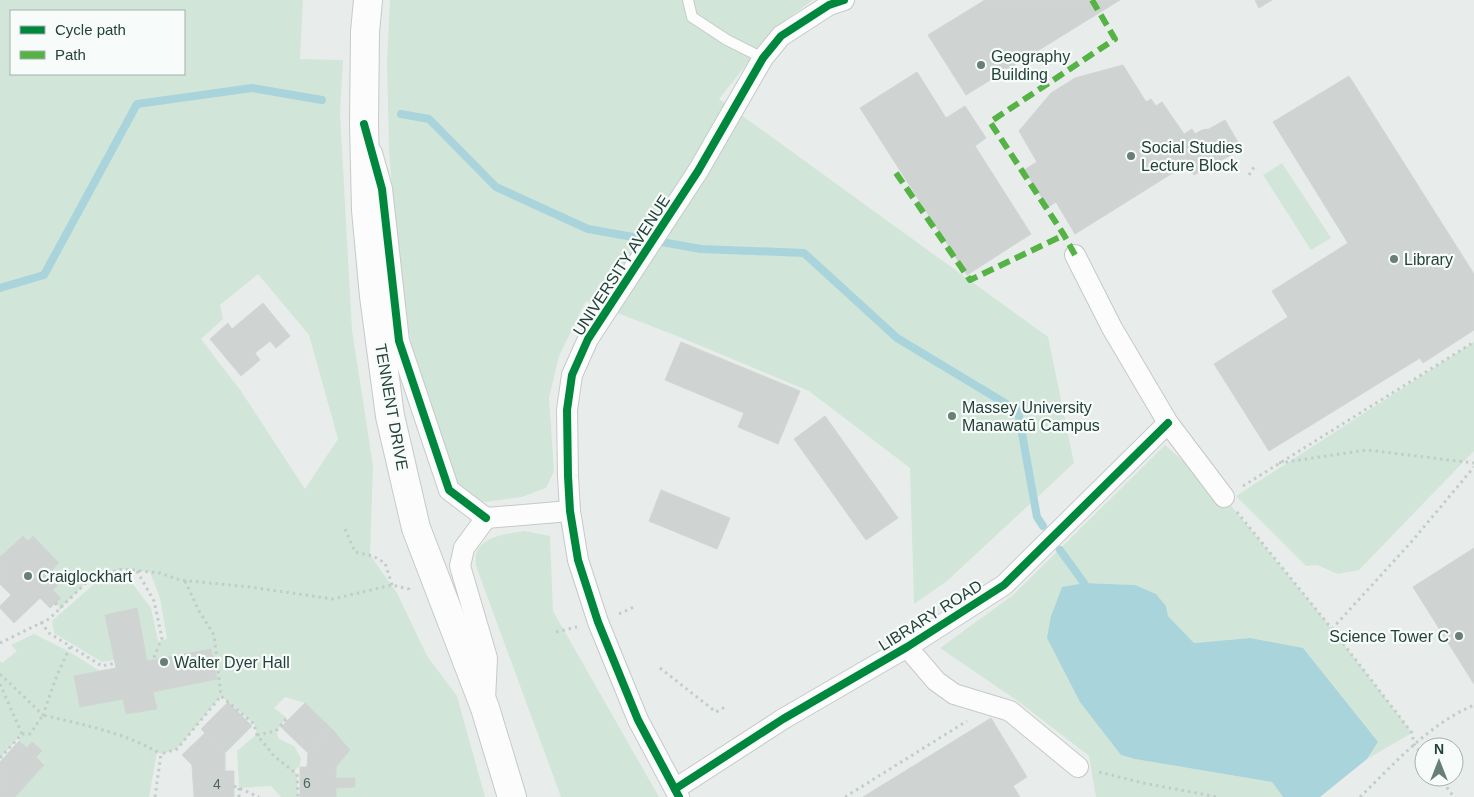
<svg xmlns="http://www.w3.org/2000/svg" width="1474" height="797" font-family="Helvetica,sans-serif">
<style>
.green{fill:#d1e6d8;fill-rule:evenodd}
.water{fill:#a9d4db}
.lines{fill:none;stroke-linecap:round;stroke-linejoin:round}
.stream{stroke:#a9d4db;stroke-width:8}
.building{fill:#cfd4d2;stroke:#d1d6d4}
.lane-casing{stroke:#c5cac8;stroke-width:12}
.street-casing{stroke:#c5cac8;stroke-width:22}
.secondary-casing{stroke:#c3cbc8;stroke-width:30}
.path{stroke:#c3ccca;stroke-width:3;stroke-dasharray:2.5 4;stroke-linecap:butt}
.lane{stroke:#fcfcfc;stroke-width:10}
.street{stroke:#fcfcfc;stroke-width:20}
.secondary{stroke:#fcfcfc;stroke-width:28}
.quiet{stroke:#55b346;stroke-width:6;stroke-dasharray:12 6;stroke-linecap:butt}
.cycleway-casing{stroke:#f7fbf9;stroke-width:11}
.cycleway{stroke:#00873e;stroke-width:8}
.poi-dot{fill:#697e78;stroke:#f7fbf9;stroke-width:2}
.labels{text-anchor:middle;stroke-width:4.5;stroke-linejoin:round;paint-order:stroke}
.number-label{font-size:14px;fill:#506761}
.poi-label{font-size:16px;fill:#24423a;stroke:#f7fbf9;text-anchor:start}
.street-label{font-size:16px;fill:#24423a;stroke:#f7fbf9}
</style>
<rect width="100%" height="100%" fill="#e8edeb"/>
<!-- green -->
<g class="green">
<path d="M0,0H303L300,59L343,60L340,113L352,330L373,466L370,555L397,593L427,656L457,696L485,797H336V788L355,787V778H336L332,729L305,703L285,697L274,708L287,718L276,731L279,739L294,746L301,758L300,765L294,771L297,774L298,797H281L271,786L239,788L237,751L257,734L254,724L221,696L177,749L161,754L157,752L149,797H15L44,764L36,757L41,751L32,742L27,748L19,741L21,735L0,758V661L2,663L17,651L11,645L34,634L68,651L100,671L116,668L115,660L102,662L54,633L52,621L94,584L128,578L151,608L158,641L167,639L160,598L150,572L122,569L91,578L61,608L55,603L61,598L53,590L61,581L51,571L59,563L33,536L28,541L23,536L0,557ZM11,11H184V74H11ZM258,274L309,335L338,439L305,489L241,391L201,339L223,319L220,305Z"/>
<path d="M390,0H813L776,27L719,99L1048,337L1074,463L947,581L914,604L910,468L809,391L677,336L586,301L559,356L549,398L554,471L546,488L522,497L485,502L463,494L448,468L414,364L396,239L389,150L387,61Z"/>
<path d="M1282,163L1331,238L1311,250L1263,175Z"/>
<path d="M1474,342V451L1359,570L1338,574L1317,565L1306,566L1236,496Z"/>
<path d="M1165,445L1224,497L1332,629L1412,733L1367,759L1378,742L1250,638L1194,643L1168,616L1166,606L1155,594L1134,585L1084,583L1062,587L1051,616L1121,755L1136,759L1272,782L1283,797H1096L1089,756L1019,702L940,648L1013,595Z"/>
<path d="M525,531L550,536L553,611L659,797H561L476,566C476,562 475,557 476,554C481,536 510,533 525,531Z"/>
</g>
<!-- water -->
<path class="water" d="M1084,583L1135,585L1156,594L1166,606L1168,616L1194,643L1250,638L1303,648L1378,742L1367,759L1320,797H1283L1272,782L1135,759L1121,755L1080,702L1047,638L1051,616L1062,587Z"/>
<g class="lines">
<!-- stream -->
<g class="stream">
<path d="M401,114L429,119L496,187L588,229L701,249L804,253L897,338L1018,411L1037,517L1043,526"/>
<path d="M0,288L44,275L137,104L252,88L322,100"/>
<path d="M1060,550L1084,583"/>
</g>
</g>
<!-- building -->
<g class="building">
<path d="M985,0H1120L966,95L928,35Z"/>
<path d="M1255,0H1272L1259,8Z"/>
<path d="M1123,65L1146,102L1151,99L1156,106L1162,102L1184,134L1192,129L1195,134L1202,130L1209,129L1225,120L1242,149L1194,175L1187,164L1075,234L1056,202L1048,207L1024,170L1037,162L1019,131L1051,93L1075,78Z"/>
<path d="M917,72L946,118L965,106L986,138L975,146L1031,234L967,275L860,108Z"/>
<path d="M1349,76L1474,274V330L1423,363L1420,358L1269,451L1214,364L1288,317L1272,291L1348,243L1273,122Z"/>
<path d="M263,303L290,336L276,348L270,341L255,353L260,360L241,376L210,339L228,323L232,329Z"/>
<path d="M681,342L800,391L778,444L738,427L744,413L665,380Z"/>
<path d="M825,416L898,518L866,540L794,439Z"/>
<path d="M661,490L730,518L717,549L649,521Z"/>
<path d="M23,536L28,541L33,536L59,563L51,571L61,581L53,590L61,598L50,608L40,598L14,623L0,608V606L11,595L0,584V557Z"/>
<path d="M1474,548V684L1413,587Z"/>
<path d="M137,608L147,661L211,649L217,679L153,692L157,709L126,714L123,699L80,707L74,676L116,668L105,615Z"/>
<path d="M228,702L252,726L225,753L201,729Z"/>
<path d="M305,703L332,729L308,753L281,727Z"/>
<path d="M991,718L1027,777L1013,786L1020,797H863Z"/>
<path d="M332,729L350,750L336,767V778H355V787L336,788V797H300V767H307L308,753Z"/>
<path d="M205,733L225,753V771H234V797H194L192,765L182,755Z"/>
<path d="M19,741L27,748L32,742L42,751L36,757L44,765L15,797H0V762Z"/>
</g>
<g class="lines">
<!-- lane casing -->
<g class="lane-casing">
<path id="lane" d="M688,0L692,17L727,40L763,58"/>
</g>
<!-- street casing -->
<g class="street-casing">
<g id="street">
<path d="M372,153L382,189L399,341L449,490L486,518"/>
<path d="M1075,255L1112,328L1168,423L1224,497"/>
<path d="M486,518L570,511"/>
<path d="M907,647L936,681L954,694L1010,711L1078,767"/>
<path d="M485,700L487,658L460,566L464,548L486,518"/>
<path d="M675,789L783,719L907,647L1004,585L1168,423"/>
<path d="M679,797L638,720L598,622L578,560L570,511L568,476L567,410L572,375L588,339L698,171L763,58L781,36L829,5L844,0"/>
</g>
</g>
<!-- secondary casing -->
<g class="secondary-casing">
<path id="secondary" d="M368,0L365,32L364,124L366,210L374,296L390,416L416,528L485,708L512,797"/>
</g>
<!-- path -->
<g class="path">
<path d="M1249,175L1256,164"/>
<path d="M1279,463L1367,450L1474,463"/>
<path d="M1243,486L1474,342"/>
<path d="M1237,512L1332,629L1412,733L1414,744L1424,757"/>
<path d="M345,529L355,552L373,556L385,563L392,585"/>
<path d="M137,571L154,601L162,638L153,660"/>
<path d="M185,581L199,611L214,635L221,696L254,724L257,735L274,756L297,774L298,797"/>
<path d="M55,603L61,608"/>
<path d="M619,614L634,607"/>
<path d="M41,622L49,633L102,666L116,663"/>
<path d="M1332,629L1413,540L1474,467"/>
<path d="M556,632L577,627"/>
<path d="M0,643L49,619L91,578L122,569L160,573L180,580L250,587L333,599L392,585L409,589L410,593"/>
<path d="M660,668L716,712L727,706"/>
<path d="M0,674L43,715L57,675L70,647"/>
<path d="M0,684L22,734L0,758"/>
<path d="M22,734H30L43,715C83,725 124,732 161,754"/>
<path d="M257,735L276,731L287,718"/>
<path d="M1099,772L1143,783L1218,797"/>
<path d="M1439,777L1454,797"/>
<path d="M234,786L259,797"/>
<path d="M239,788V797"/>
<path d="M155,797L161,754L177,749L221,696"/>
<path d="M845,797L967,721"/>
<path d="M1360,797C1395,763 1429,724 1474,705"/>
</g>
<!-- lane -->
<use href="#lane" class="lane"/>
<!-- street -->
<use href="#street" class="street"/>
<!-- secondary -->
<use href="#secondary" class="secondary"/>
<!-- quiet -->
<g class="quiet">
<path d="M896,173L970,280L1064,235"/>
<path d="M1075,255L1064,235L990,122L1115,39L1092,0"/>
</g>
<!-- cycleway casing -->
<g class="cycleway-casing">
<g id="cycleway">
<path d="M364,124L382,189L399,341L449,490L486,518"/>
<path d="M675,789L783,719L907,647L1004,585L1168,423"/>
<path d="M679,797L638,720L598,622L578,560L570,511L568,476L567,410L572,375L588,339L698,171L763,58L781,36L829,5L844,0"/>
</g>
</g>
<!-- cycleway -->
<use href="#cycleway" class="cycleway"/>
</g>
<!-- markers -->
<g class="poi-dot">
<circle cx="981" cy="65" r="5"/>
<circle cx="1131" cy="156" r="5"/>
<circle cx="1394" cy="259" r="5"/>
<circle cx="952" cy="416" r="5"/>
<circle cx="28" cy="576" r="5"/>
<circle cx="1459" cy="636" r="5"/>
<circle cx="164" cy="662" r="5"/>
</g>
<g class="labels">
<!-- number labels -->
<g class="number-label">
<text x="307" y="788">6</text>
<text x="217" y="789">4</text>
</g>
<!-- poi labels -->
<g class="poi-label">
<text x="991" y="62">Geography<tspan x="991" dy="18">Building</tspan></text>
<text x="1141" y="153">Social Studies<tspan x="1141" dy="18">Lecture Block</tspan></text>
<text x="1404" y="265">Library</text>
<text x="962" y="413">Massey University<tspan x="962" dy="18">Manawatū Campus</tspan></text>
<text x="38" y="582">Craiglockhart</text>
<text x="1449" y="642" text-anchor="end">Science Tower C</text>
<text x="174" y="668">Walter Dyer Hall</text>
</g>
<!-- street labels -->
<g class="street-label">
<text transform="translate(621 265) rotate(-57)" y="6">UNIVERSITY AVENUE</text>
<text transform="translate(392 407) rotate(80)" y="6">TENNENT DRIVE</text>
<text transform="translate(930 615) rotate(-32)" y="6">LIBRARY ROAD</text>
</g>
</g>
<!-- legend -->
<rect x="10" y="10" width="175" height="65" fill="#f7fbf9" stroke="#a3b1ad"/>
<rect x="20" y="26" width="25" height="8" fill="#00873e" stroke="#a3b1ad"/>
<text x="55" y="35" font-size="15" fill="#24423a">Cycle path</text>
<rect x="20" y="51" width="25" height="8" fill="#55b346" stroke="#a3b1ad"/>
<text x="55" y="60" font-size="15" fill="#24423a">Path</text>
<!-- north arrow -->
<g transform="translate(1439 762)"><circle r="24" fill="#f7fbf9" stroke="#a3b1ad"/>
<path d="M0-4L9 19L0 12L-9 19Z" fill="#697e78"/>
<text y="-8" font-size="14" font-weight="bold" text-anchor="middle" fill="#24423a">N</text>
</g>
</svg>
